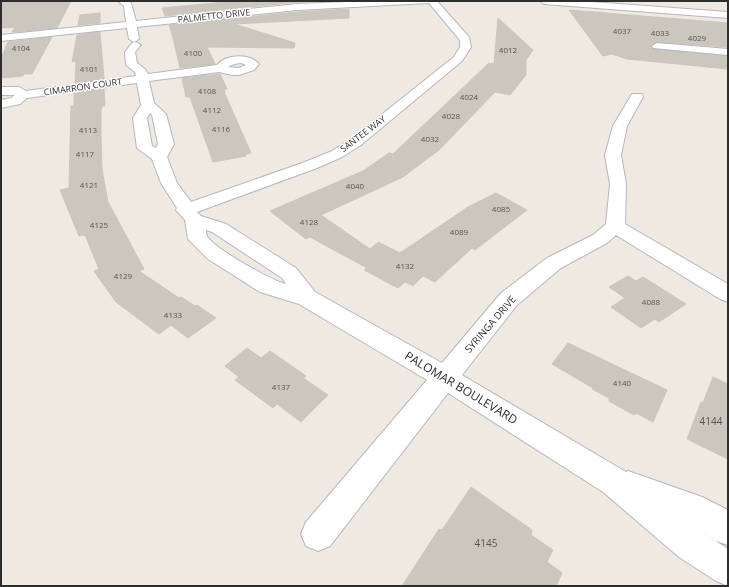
<svg xmlns="http://www.w3.org/2000/svg" width="729" height="587" font-family="'Open Sans',sans-serif">
<style>
.building{fill:#cbc7bf;stroke:#cbc5ba}
.lines{fill:none;stroke-linecap:round;stroke-linejoin:round}
.minor-casing{stroke:#b4b7c1;stroke-width:2}
.minor{fill:#fff;fill-rule:evenodd}
.labels{text-anchor:middle;stroke-width:3;stroke-linejoin:round;paint-order:stroke}
.number-label{font-size:8px;fill:#555452}
.far-street-label{font-size:9px;fill:#2e2e2e;stroke:#fff}
.street-label{font-size:10px;fill:#2e2e2e;stroke:#fff}
.near-number-label{font-size:10px;fill:#555452}
.near-street-label{font-size:12px;fill:#2e2e2e;stroke:#fff}
</style>
<rect width="100%" height="100%" fill="#efe9e1"/>
<!-- building -->
<g class="building">
<path d="M1,1H71L57,28L12,32L15,27L1,28Z"/>
<path d="M236,1H334L297,2L165,16L162,8Z"/>
<path d="M349,9V18L234,24L295,43L294,48L207,47L215,64L180,68L172,34L169,25L297,12Z"/>
<path d="M569,10L728,23V47L657,42L651,46L653,49L728,56V69L627,59L612,54L603,56Z"/>
<path d="M100,13V23L78,25L80,15Z"/>
<path d="M498,18L533,50L526,60V75L510,95L495,92L439,150L403,177L321,215L370,249L378,242L400,253L468,207L496,193L527,210L475,250L472,248L435,282L423,276L413,286L405,282L398,288L364,270L367,268L310,237L306,239L270,211L363,171L389,153L393,154L489,63L494,64Z"/>
<path d="M100,32L104,79L75,83L76,61L72,62L77,35Z"/>
<path d="M52,37L32,74H24L23,76L1,78V58L8,42Z"/>
<path d="M220,74L227,89H224L225,92H224L251,153L246,154V156L213,162L190,97H186L182,78Z"/>
<path d="M104,89L105,106H102L101,111V136L102,170L108,202L144,269L139,271L179,298L181,297L195,306L197,305L216,318L188,338L171,325L159,334L116,302L94,271L99,269L85,235L79,236L60,190L69,188L71,106H74V93Z"/>
<path d="M628,276L636,281L643,277L686,304L659,322L655,319L641,328L611,307L625,298L609,287Z"/>
<path d="M568,343L667,390L653,422L636,413L634,415L609,401V398L592,389L593,388L552,364Z"/>
<path d="M247,348L261,358L270,351L306,376L303,378L328,395L301,422L277,404L273,408L235,380L239,377L225,366Z"/>
<path d="M713,377L728,384V459L687,439L701,402L703,403Z"/>
<path d="M471,487L532,530L531,535L553,550L547,562L562,573L556,586H402L439,529L442,530Z"/>
</g>
<g class="lines">
<!-- minor casing -->
<g class="minor-casing">
<g id="minor">
<path d="M118,1H128L131,3L136,21L297,4L372,1H437L469,37L471,47L462,61L361,145L342,157L317,168L197,212L201,216L226,224L296,268L315,292L442,363L501,293L547,258L593,235L606,224L610,184L605,155L613,126L632,94H642L643,97L627,126L621,155L626,184L625,224L728,284V302L720,299L616,235L607,243L561,268L517,305L462,375L626,472L628,471L702,497L728,510V545L716,541L697,529L728,549V586L716,581L679,557L603,492L448,393L330,546L318,551L306,546L301,534L306,522L427,380L299,304L260,292L208,259L188,239L185,220L176,210L177,208L161,183L152,159L137,148L133,118L141,105L137,83L27,98L20,104L1,108V100L11,98L15,95H1V87H19L26,91L136,76L135,72L126,65L125,52L132,43L136,42L141,45L135,52L137,63L145,69L148,74L217,65C226,54 250,53 259,64L254,70L239,75H232L219,72L149,81L154,103L166,114L174,144L167,157L177,183L191,202L305,162L332,151L351,139L454,57L460,47V40L429,3L297,10L137,27L139,39L134,42L129,39L127,28L1,41V35L126,22L124,6ZM241,63L246,65L239,68L228,67L234,64ZM150,113L152,115L158,144L156,148L152,146L147,118ZM206,230L212,232L282,278L286,284C272,281 213,248 207,236C206,234 206,232 206,230Z"/>
<path d="M540,1H578L728,12V18L544,4Z"/>
<path d="M657,43L728,49V55L653,48L652,46Z"/>
</g>
</g>
<!-- minor -->
<use href="#minor" class="minor"/>
</g>
<g class="labels">
<!-- number labels -->
<g class="number-label">
<text x="622" y="34">4037</text>
<text x="660" y="36">4033</text>
<text x="697" y="41">4029</text>
<text x="21" y="51">4104</text>
<text x="508" y="53">4012</text>
<text x="193" y="56">4100</text>
<text x="89" y="72">4101</text>
<text x="207" y="94">4108</text>
<text x="469" y="100">4024</text>
<text x="212" y="113">4112</text>
<text x="451" y="119">4028</text>
<text x="221" y="132">4116</text>
<text x="88" y="133">4113</text>
<text x="430" y="142">4032</text>
<text x="85" y="157">4117</text>
<text x="89" y="188">4121</text>
<text x="355" y="189">4040</text>
<text x="501" y="212">4085</text>
<text x="309" y="225">4128</text>
<text x="99" y="228">4125</text>
<text x="459" y="235">4089</text>
<text x="405" y="269">4132</text>
<text x="123" y="279">4129</text>
<text x="651" y="305">4088</text>
<text x="173" y="318">4133</text>
<text x="622" y="386">4140</text>
<text x="281" y="390">4137</text>
</g>
<!-- far-street labels -->
<g class="far-street-label">
<text transform="translate(214 16) rotate(-6)" y="3">PALMETTO DRIVE</text>
<text transform="translate(83 87) rotate(-8)" y="3">CIMARRON COURT</text>
<text transform="translate(363 134) rotate(-37)" y="3">SANTEE WAY</text>
</g>
<!-- street labels -->
<g class="street-label">
<text transform="translate(490 324) rotate(-49)" y="4">SYRINGA DRIVE</text>
</g>
<!-- near-number labels -->
<g class="near-number-label">
<text x="711" y="425">4144</text>
<text x="486" y="547">4145</text>
</g>
<!-- near-street labels -->
<g class="near-street-label">
<text transform="translate(461 388) rotate(31)" y="4">PALOMAR BOULEVARD</text>
</g>
</g>
<!-- border -->
<rect width="729" height="587" fill="none" stroke="#2e2e2e" stroke-width="4"/>
</svg>
